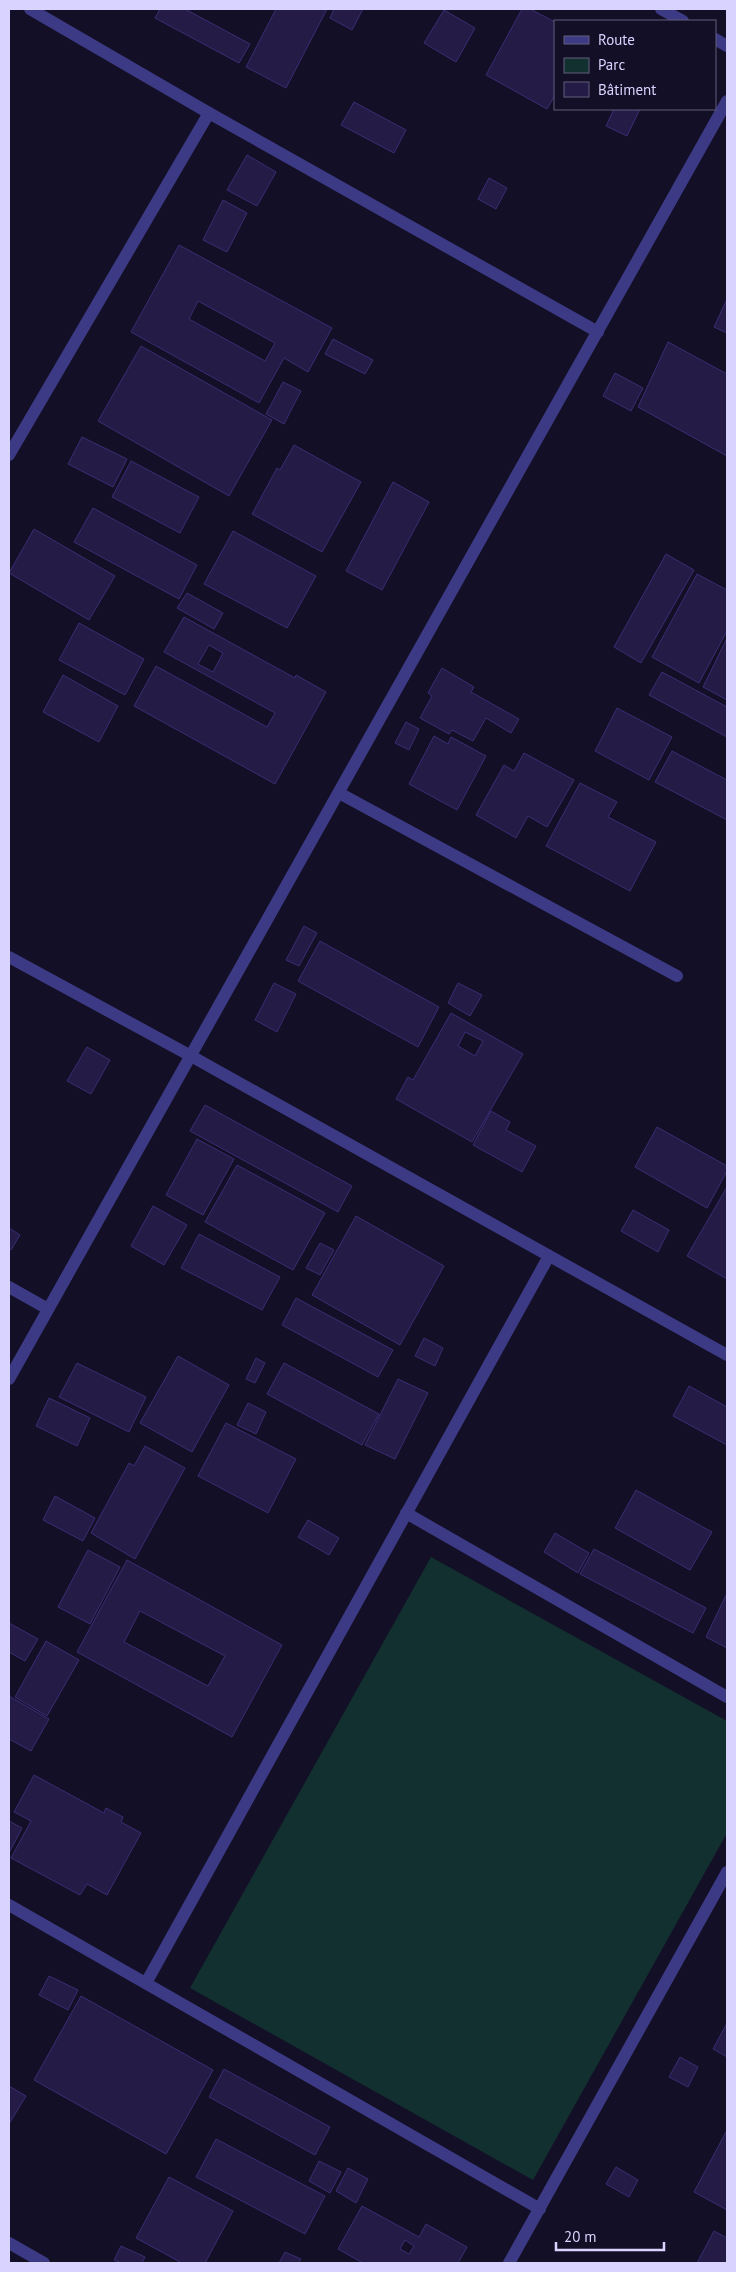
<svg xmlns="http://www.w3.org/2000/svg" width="736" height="2272" font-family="'PT Sans',sans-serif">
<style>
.green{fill:#12302f}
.building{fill:#241b47;stroke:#3b2d73;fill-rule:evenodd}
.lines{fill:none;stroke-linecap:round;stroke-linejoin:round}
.minor{stroke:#3d3a85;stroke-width:12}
</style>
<rect width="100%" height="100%" fill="#130f26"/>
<!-- green -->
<path class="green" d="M431,1557L727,1721V1833L533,2180L190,1988Z"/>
<!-- building -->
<g class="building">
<path d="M160,9H185L250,44L239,63L155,18Z"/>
<path d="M276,9H327L286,88L246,67Z"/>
<path d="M334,9H363L352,30L330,18Z"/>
<path d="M522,9H530L555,22V95L547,109L486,75Z"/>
<path d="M444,10L475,28L456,62L424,43Z"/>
<path d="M354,102L406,130L394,153L341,125Z"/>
<path d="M614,109H640L627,136L606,126Z"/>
<path d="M247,155L276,172L257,206L227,190Z"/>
<path d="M489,178L507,188L496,209L478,199Z"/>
<path d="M223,200L247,213L227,252L203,240Z"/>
<path d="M179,245L332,328L308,372L284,358L259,403L131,332ZM198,301L275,343L265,361L189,319Z"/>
<path d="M727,299V333L714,327Z"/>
<path d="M333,339L373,360L365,374L325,354Z"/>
<path d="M668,342L727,374V456L638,407Z"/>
<path d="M141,346L272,420L229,496L98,421Z"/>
<path d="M615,373L643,388L631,411L603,396Z"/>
<path d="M283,382L301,391L284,424L266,414Z"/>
<path d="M82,437L127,459L113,487L68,464Z"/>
<path d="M294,445L361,482L322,552L252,514L277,468L280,470Z"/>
<path d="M131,461L199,497L180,533L112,497Z"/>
<path d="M393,482L429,502L382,590L346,571Z"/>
<path d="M93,508L197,565L179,599L74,542Z"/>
<path d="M34,529L115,576L89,620L9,573Z"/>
<path d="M233,531L316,576L287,628L204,584Z"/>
<path d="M666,554L694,570L641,663L614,647Z"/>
<path d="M697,574L727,590V631L699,683L652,657Z"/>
<path d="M187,593L223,613L214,629L177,608Z"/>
<path d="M184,617L295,678L296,675L326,692L275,784L134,706L156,666L267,727L275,713L164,652ZM209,645L223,653L213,672L198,664Z"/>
<path d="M79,623L144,659L125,695L59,660Z"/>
<path d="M727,638V700L703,687Z"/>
<path d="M442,668L474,687L471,692L519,719L511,733L486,718L473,741L452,730L449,734L420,718L432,696L428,693Z"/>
<path d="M662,672L727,707V737L649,695Z"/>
<path d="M63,675L118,706L99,742L43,712Z"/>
<path d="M617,708L672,737L649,780L595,751Z"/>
<path d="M406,722L419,729L409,750L395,743Z"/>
<path d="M434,736L448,744L451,737L486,756L457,810L409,784Z"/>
<path d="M672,751L727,780V820L655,782Z"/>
<path d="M524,753L574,780L547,827L528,816L516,838L476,815L504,765L514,771Z"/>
<path d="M580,783L617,802L608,817L656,842L630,891L546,846Z"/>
<path d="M304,926L317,933L299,966L286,960Z"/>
<path d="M320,941L439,1007L418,1047L298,981Z"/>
<path d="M274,983L296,994L277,1032L255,1020Z"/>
<path d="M458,983L482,995L470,1016L448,1003Z"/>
<path d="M451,1013L523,1054L472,1142L396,1099L408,1077L413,1080ZM465,1032L483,1041L475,1056L458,1046Z"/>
<path d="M87,1047L110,1060L91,1094L67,1081Z"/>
<path d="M205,1105L352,1186L338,1212L190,1131Z"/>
<path d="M491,1111L510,1122L506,1130L536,1146L522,1172L473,1145Z"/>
<path d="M657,1127L727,1166V1171L707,1208L635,1167Z"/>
<path d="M197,1139L234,1159L203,1215L166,1195Z"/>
<path d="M237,1165L325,1213L293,1270L205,1222Z"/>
<path d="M727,1187V1279L687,1256Z"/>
<path d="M153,1206L187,1225L164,1265L131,1246Z"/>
<path d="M633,1210L669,1230L658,1252L621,1231Z"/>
<path d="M356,1216L444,1266L400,1345L312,1295Z"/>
<path d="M9,1228L20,1235L11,1250L9,1248Z"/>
<path d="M199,1234L280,1277L262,1310L181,1268Z"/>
<path d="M320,1243L334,1250L320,1275L306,1268Z"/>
<path d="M296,1298L393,1350L378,1377L282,1325Z"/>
<path d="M424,1338L443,1348L435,1366L415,1356Z"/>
<path d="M178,1356L229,1385L192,1452L140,1423Z"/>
<path d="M256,1358L265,1363L255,1383L246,1379Z"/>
<path d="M77,1363L146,1397L129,1432L59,1397Z"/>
<path d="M284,1363L379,1414L362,1445L267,1394Z"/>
<path d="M398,1379L428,1393L395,1459L365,1445Z"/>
<path d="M689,1386L727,1407V1445L673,1416Z"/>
<path d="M49,1398L90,1418L77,1446L36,1426Z"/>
<path d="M248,1403L266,1412L256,1434L237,1425Z"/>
<path d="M226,1423L296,1459L268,1513L198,1476Z"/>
<path d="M145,1446L185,1468L135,1559L91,1533L129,1463L134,1466Z"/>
<path d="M636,1490L712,1532L690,1570L615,1528Z"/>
<path d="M55,1496L95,1518L83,1541L43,1520Z"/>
<path d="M308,1520L339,1538L329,1555L298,1537Z"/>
<path d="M555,1533L589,1553L578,1573L544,1552Z"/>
<path d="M594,1549L706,1608L693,1633L580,1574Z"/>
<path d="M88,1550L120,1567L90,1624L58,1607Z"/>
<path d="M127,1560L282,1645L232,1737L77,1652ZM140,1611L225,1656L208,1686L124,1642Z"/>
<path d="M726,1595L727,1596V1648L706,1637Z"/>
<path d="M9,1623L38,1639L25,1661L9,1652Z"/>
<path d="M46,1641L79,1660L47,1716L15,1697Z"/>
<path d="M9,1696L49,1719L31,1751L9,1739Z"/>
<path d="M34,1775L104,1813L106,1808L123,1817L121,1822L141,1833L107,1895L87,1884L80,1895L11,1858L31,1821L14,1812Z"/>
<path d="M9,1821L22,1828L9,1853Z"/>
<path d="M49,1976L78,1990L68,2010L39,1995Z"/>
<path d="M81,1996L213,2070L166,2154L34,2080Z"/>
<path d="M727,2023V2057L713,2049Z"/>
<path d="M680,2057L698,2067L688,2087L669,2077Z"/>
<path d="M224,2069L330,2127L315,2155L209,2097Z"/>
<path d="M9,2086L26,2096L9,2124Z"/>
<path d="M727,2130V2210L694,2192Z"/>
<path d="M216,2139L325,2196L305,2234L196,2177Z"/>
<path d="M319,2161L341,2172L330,2193L309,2181Z"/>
<path d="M616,2167L638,2180L629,2197L606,2184Z"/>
<path d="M348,2168L368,2179L356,2203L336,2191Z"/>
<path d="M169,2177L233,2211L205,2263H182L136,2238Z"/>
<path d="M362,2206L419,2237L426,2224L467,2247L458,2263H363L338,2249ZM405,2240L414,2246L409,2254L400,2249Z"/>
<path d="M714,2231L727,2238V2263H697Z"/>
<path d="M121,2246L145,2257L142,2263H121L114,2260Z"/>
<path d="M285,2252L301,2259L298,2263H279Z"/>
</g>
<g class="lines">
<!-- minor -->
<g class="minor">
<path d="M30,9L209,113L598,332"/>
<path d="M661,9L683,21"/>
<path d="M715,39L727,46"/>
<path d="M9,455L209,113"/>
<path d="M339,793L677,976"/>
<path d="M9,957L191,1056L727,1355"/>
<path d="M9,1287L48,1309"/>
<path d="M9,1379L727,101"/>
<path d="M406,1513L727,1697"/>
<path d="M9,1905L540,2209"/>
<path d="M146,1983L549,1256"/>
<path d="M9,2243L44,2263"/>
<path d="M509,2263L727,1872"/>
</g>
</g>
<!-- border -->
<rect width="736" height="2272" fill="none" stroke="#d9d4ff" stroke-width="20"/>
<!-- legend -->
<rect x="554" y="20" width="162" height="90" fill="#130f26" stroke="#625e7d"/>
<rect x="564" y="36" width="25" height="8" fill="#3d3a85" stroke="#625e7d"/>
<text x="598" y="45" font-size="15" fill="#d9d4ff">Route</text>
<rect x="564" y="58" width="25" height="15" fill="#12302f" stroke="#625e7d"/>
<text x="598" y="70" font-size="15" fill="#d9d4ff">Parc</text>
<rect x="564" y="82" width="25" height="15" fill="#241b47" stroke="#625e7d"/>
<text x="598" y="95" font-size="15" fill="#d9d4ff">Bâtiment</text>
<!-- scale -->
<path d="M556 2242v8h108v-8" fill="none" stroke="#d9d4ff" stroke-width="2.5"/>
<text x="564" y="2242" font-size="15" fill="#d9d4ff" stroke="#130f26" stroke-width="4" paint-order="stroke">20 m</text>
</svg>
